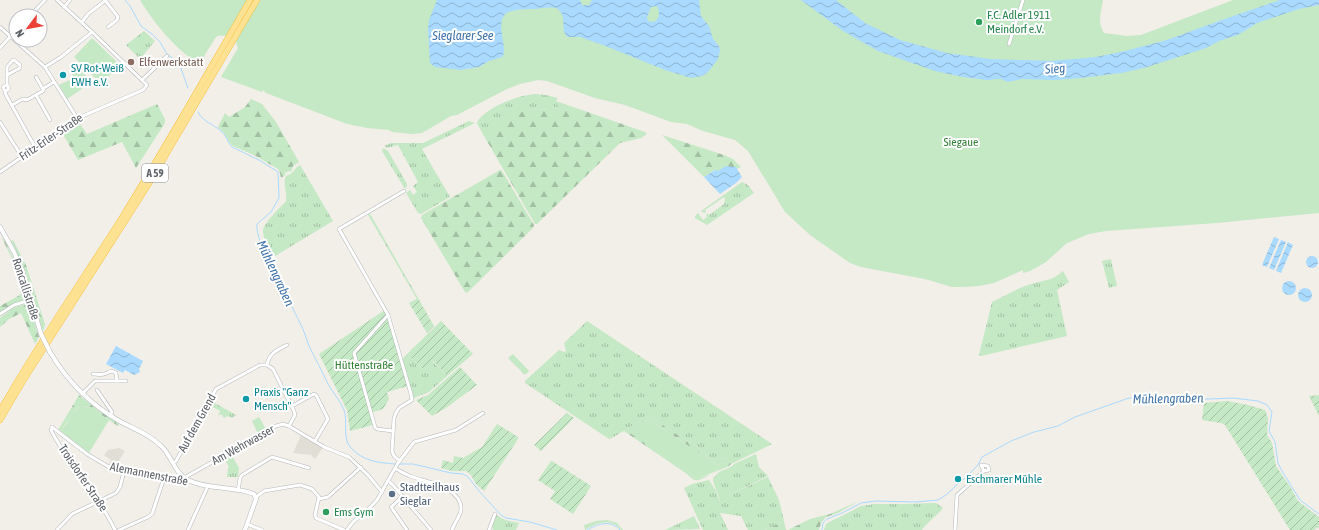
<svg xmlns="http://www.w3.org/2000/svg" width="1319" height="530" font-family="'Asap Condensed',sans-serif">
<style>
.education{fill:#e1ded6}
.grass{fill:url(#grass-tufts)}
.forest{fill:url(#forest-firs)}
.park{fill:#c5e8c5}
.garden{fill:url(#garden-furrows)}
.water{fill:url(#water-waves);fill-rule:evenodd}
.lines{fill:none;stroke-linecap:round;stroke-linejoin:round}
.stream{stroke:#aadaff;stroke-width:1}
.minor-casing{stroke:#b5b8bc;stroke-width:4}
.tertiary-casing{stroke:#b5b8bc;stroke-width:5}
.motorway-casing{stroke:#f9ab00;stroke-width:6}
.minor{stroke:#fff;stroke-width:3}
.tertiary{stroke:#fff;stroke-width:4}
.motorway{stroke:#fde293;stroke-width:5.5}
.tertiary-bridge-casing{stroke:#b5b8bc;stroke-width:5;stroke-linecap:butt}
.tertiary-bridge{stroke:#fff;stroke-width:4}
.leisure-dot{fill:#2e9e5b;stroke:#fff;stroke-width:1.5}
.education-dot{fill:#8d6e63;stroke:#fff;stroke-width:1.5}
.culture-dot{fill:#0f9aa8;stroke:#fff;stroke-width:1.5}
.service-dot{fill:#5c6f8a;stroke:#fff;stroke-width:1.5}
.labels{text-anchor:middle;stroke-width:4;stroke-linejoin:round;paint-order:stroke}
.shield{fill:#fff;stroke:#8f9295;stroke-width:1}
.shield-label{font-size:11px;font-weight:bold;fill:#5f6368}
.leisure-label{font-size:12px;fill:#27864d;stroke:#fff;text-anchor:start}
.education-label{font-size:12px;fill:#785e54;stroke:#fff;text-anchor:start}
.culture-label{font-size:12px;fill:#0d838f;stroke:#fff;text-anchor:start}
.street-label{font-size:12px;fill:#5f6368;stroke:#fff}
.park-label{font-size:12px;fill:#348238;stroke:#fff}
.service-label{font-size:12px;fill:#4e5e75;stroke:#fff;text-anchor:start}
.water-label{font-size:13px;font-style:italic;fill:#4174aa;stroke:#fff}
</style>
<defs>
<pattern id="grass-tufts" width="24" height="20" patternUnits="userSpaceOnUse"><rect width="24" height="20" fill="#c5e8c5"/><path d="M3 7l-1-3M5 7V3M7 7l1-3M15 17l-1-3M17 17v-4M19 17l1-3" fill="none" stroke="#a3c0a4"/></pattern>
<pattern id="forest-firs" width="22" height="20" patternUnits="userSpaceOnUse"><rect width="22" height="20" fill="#c5e8c5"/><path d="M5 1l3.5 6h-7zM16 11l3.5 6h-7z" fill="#a3c0a4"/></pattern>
<pattern id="garden-furrows" width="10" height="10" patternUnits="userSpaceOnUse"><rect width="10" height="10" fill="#c5e8c5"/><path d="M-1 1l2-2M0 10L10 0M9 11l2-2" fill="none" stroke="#a3c0a4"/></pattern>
<pattern id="water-waves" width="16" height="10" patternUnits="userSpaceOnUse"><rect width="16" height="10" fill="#aadaff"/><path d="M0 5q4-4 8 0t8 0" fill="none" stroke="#8eb4d2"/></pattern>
</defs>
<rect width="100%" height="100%" fill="#f1efe8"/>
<!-- education -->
<g class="education">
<path d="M301,435L321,447L322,449L315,459L311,455L293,453Z"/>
<path d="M119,448L125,451L115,467L108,465L111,460L104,455L108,450Z"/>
</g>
<!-- grass -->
<g class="grass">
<path d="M144,31L155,41L140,59L126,45Z"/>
<path d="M535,94L546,95L558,98L556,101L558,106L554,112C530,104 519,116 499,125C493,128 487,128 480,129L477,123L479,119C492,105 516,96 535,94Z"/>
<path d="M469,121L475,123L422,149L450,197L421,214L418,213L406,193L410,190L413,195L417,192L413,186L418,182L398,145L387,148L384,146L391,143H423Z"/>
<path d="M383,148L388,151L407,184V186L405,189L382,151Z"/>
<path d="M300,165L333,221L275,256L273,255C269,248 263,239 263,231C263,223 280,208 286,201C288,193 282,183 286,176C295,173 293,169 300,165Z"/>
<path d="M742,182L748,185L754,193L707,225L695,218V216L698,213L703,220L707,217L706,214H708L709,215L724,204L725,199L724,197L705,210L706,212L705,213L702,212L701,211Z"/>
<path d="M369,212L418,298L417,299L367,213Z"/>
<path d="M1111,259L1117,286L1109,288L1102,261Z"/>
<path d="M1063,271L1069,282L1057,290L1067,336L981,356L979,355L992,302C1005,296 1021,286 1035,283C1049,279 1051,281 1063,271Z"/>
<path d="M587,321L772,444L731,464L727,458C724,458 720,460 717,460C705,459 701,446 690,443L652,418H645L612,438L609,439L525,383V381L559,350L564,352L566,351L564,343Z"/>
<path d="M407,354L424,370L432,361L447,376L429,392L414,398L402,361L403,358Z"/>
<path d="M211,401L236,415L232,418L228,416L224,418L221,414L218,416L220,411L209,405Z"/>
<path d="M259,417L266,429L258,434L252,421Z"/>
<path d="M231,454L239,468L238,477H227L228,468L229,467L224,458Z"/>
<path d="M756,454L759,467L768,476L720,499L768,477L779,500L784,521L765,530H748L741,516L720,513L728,530H703L684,488L692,484L709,480L716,491L720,502C719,493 713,486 713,478C715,477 716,475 718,473C723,469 730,469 734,464Z"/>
<path d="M936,503L943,508C936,517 928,521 922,530H824L826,524L829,522L844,515L861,506L875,504H907Z"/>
<path d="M496,515L505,520L519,523L516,530H493L492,526Z"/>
<path d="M694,516L700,529L665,530Z"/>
<path d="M607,520L617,523L623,530H621C610,517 597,523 585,530L584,525L596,521Z"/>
</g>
<!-- forest -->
<g class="forest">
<path d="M251,99L262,104L276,122L299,162L293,166L291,172L289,171L285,173V175L281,178L280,173L278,169L254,155L233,146L229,142L224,133L218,127L225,113L229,117L245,107Z"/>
<path d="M556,101L645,132L647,134L641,138L620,143L537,224H535L480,129L497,126L512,116L524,111L540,109L554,111L558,106Z"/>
<path d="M157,104L165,119V123L136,168L122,142L78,160L61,131L77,120L87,134Z"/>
<path d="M662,135L724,155L733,159L741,167L737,169L736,167L717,172L715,170L704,177Z"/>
<path d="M500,170L502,171L534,225L533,228L467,293L465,292L421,218L422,215Z"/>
<path d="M2,238L4,239L17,266L27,297C23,301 7,307 0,312V306L20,295L21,293L15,265Z"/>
<path d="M13,240L26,265L43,318L45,324L43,332L26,273L11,241Z"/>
<path d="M25,304L30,308L39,337L35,344L21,313L9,319L0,327V318L13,308Z"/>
<path d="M513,354L529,371L525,375L508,358Z"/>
<path d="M79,395L98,410L119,424L118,426L89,407L83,406L77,408L61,430H58Z"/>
<path d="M648,416L652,418L690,443C701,446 705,459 717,460C720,460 724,458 727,458L731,464L729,466L711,474L726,466L725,462L717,465L648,419L628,431L698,479L709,475L708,476C697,481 696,483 687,474L624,431Z"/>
<path d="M859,501L838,513L826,517L821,523L819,530H788L810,519L830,514Z"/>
<path d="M784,521L786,530H765Z"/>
</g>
<!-- park -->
<g class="park">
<path d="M140,0H1103C1101,13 1097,22 1104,33L1127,36L1141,35L1233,0H1319V213L1217,223L1106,231L1089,234L1067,243L1046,262L1030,271L1023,273V270L994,283L979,286L963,287H952L925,279L861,267L850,263L810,235L785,212L748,151L735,140L703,131L687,124L671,122L625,105L595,98L547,81L538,80L520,84L507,89L457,115L451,116L422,133L413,134L392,132L389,130L367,128L347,124L266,93L263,90L262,92L221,77L238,48L236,42C229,38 223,33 216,37L199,64C176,50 154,23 140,0Z"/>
<path d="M92,38L120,65L101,84L74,57Z"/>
<path d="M78,68L90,80L84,86L72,74Z"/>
<path d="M74,78L82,89L67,99L59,85Z"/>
<path d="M83,406L89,407L109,420L89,453L60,431C69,424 72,408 83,406Z"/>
<path d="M648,419L717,465L725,462L727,466L698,479L627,431Z"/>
</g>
<!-- garden -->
<g class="garden">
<path d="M418,298L434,326L427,333L409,303Z"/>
<path d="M385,310L389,320L408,386L387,392L389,399L383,409L370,413L373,425L350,431L347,410L319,354Z"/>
<path d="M441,321L473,354L447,376L433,361L424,370L407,354Z"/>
<path d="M460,367L477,385L446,408L432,416L416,400L428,395Z"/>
<path d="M1319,395V416L1309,396Z"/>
<path d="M1227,401L1248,405L1265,410L1268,418L1267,435L1272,443L1276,466L1291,488L1298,501L1319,517V527L1314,530H1290L1225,425L1221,423L1202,420L1204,403Z"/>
<path d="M567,413L574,418L541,451L534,445Z"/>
<path d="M497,424L518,437V439L484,491L476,484L471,475L466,471H452L441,468L443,460L453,463L454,456L463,458L482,447Z"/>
<path d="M551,461H552L591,486L573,514L550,499L555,491L538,480Z"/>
</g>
<!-- water -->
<g class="water">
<path d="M437,0H580L582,5H589L592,0H699L701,16L709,26L713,39L719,46L720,50L718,59L708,72L702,76L691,78L665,70L603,45L580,37H568C559,30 568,18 558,9C554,6 542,8 536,9C528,9 520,9 512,11C490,16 510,49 502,57L489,61L479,67L460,70L435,67L430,63L428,29L429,20ZM656,6H657C660,12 660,19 654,22L648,21L647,17L651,7Z"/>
<path d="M801,0H836L865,23L900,40L947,53L990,59L1051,61L1096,57L1125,51L1167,40L1216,22L1280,0H1319V5L1299,9L1257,23L1238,35L1219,41L1206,48L1144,68L1121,73L1081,78L1055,80L1022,79L1008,82L1001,79L986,80L963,77L935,71L878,51L843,31Z"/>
<path d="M726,166L736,167L742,177L736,183L720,194L704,177L715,170L718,171Z"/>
<path d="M1274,237L1279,239L1267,267L1262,265Z"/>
<path d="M1281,240L1286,242L1274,270L1269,268Z"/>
<path d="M1288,242L1293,245L1281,273L1276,271Z"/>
<circle cx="1312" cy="262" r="6"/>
<circle cx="1289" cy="288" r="7"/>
<circle cx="1305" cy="295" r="7"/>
<path d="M116,346L143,361L139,369L140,372L134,375L125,370L123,373L106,364Z"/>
</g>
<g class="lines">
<!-- stream -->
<g class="stream">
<path d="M125,0L130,6L141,26L153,35L160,42L167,54L179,63L188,88"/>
<path d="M198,112C203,122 213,124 221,131C226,135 227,142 232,147L259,160L278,172L279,198L271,212L257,224C254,242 291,303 300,323C304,330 306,338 309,346C315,358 322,371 328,384C333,393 340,400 344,410C348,421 342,439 351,448C363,461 379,463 395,464"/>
<path d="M399,464H413L451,473L463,474L468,477L479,491L501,515L506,518L530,522L557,530"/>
<path d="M963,480L978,465L982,457L1011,441L1034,432L1058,426L1075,417L1129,398L1209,399L1233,398L1258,401L1267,405L1272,412L1269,431L1275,442L1278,463L1282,471L1300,500L1319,514"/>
<path d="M587,530C598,524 610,519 620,530"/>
<path d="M822,530L823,523L827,519L842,513L861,503L876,501L916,502L938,500L946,495L959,483"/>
</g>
<!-- minor casing -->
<g class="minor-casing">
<g id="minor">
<path d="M105,0L118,17L117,20L108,27"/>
<path d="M64,7L70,0"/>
<path d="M30,16L45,0"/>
<path d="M82,22L88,14L106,0"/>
<path d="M0,27L45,67L77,118"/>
<path d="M1009,44L1023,0"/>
<path d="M0,48L16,30"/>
<path d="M13,60H14L20,65V68L7,75V67Z"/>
<path d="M45,67L61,57L92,32"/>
<path d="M36,77L43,89"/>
<path d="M142,80L167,56"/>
<circle cx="6" cy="88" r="2.5"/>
<path d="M7,86V75"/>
<path d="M5,91L6,95L35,147"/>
<path d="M36,95L50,120"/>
<path d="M12,105L23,99L27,100L43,91L44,88L54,82"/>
<path d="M0,122L22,157"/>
<path d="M0,172L78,118L143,90L147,85L92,32L57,0"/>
<path d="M0,314L14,305L30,300"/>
<path d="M388,315L354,353L375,427L377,429L393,431"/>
<path d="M267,365C269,353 277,350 287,345"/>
<path d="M93,374C97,374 101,375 104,374C109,373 110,369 116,373L117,381"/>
<path d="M97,390L112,412L110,416"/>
<path d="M82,394L95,381H126"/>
<path d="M292,406L314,394L316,395L328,419L315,441"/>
<path d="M52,427L87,454L109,467L179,479L184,478L276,426L283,424L289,426L324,447L349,457L368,475L382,492"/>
<path d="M52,427L51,430C69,466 98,494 115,530"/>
<path d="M400,461L394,456L392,451L394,418L396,413L399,408L412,400L411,394L388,315L339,229L404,191"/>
<path d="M173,463L176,461L216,389L260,365H267L273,369L294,411L295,415L289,426"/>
<path d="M396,469C400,471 405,474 410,476C425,482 463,487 461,510C460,517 454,523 452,530"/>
<path d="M388,481L392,484L431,530"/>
<path d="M238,491L240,478L242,475L272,457L309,468"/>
<path d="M403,496L391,507L407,530"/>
<path d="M256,497L264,491L300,485L312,489L319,497L315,515L316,518L344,530"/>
<path d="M319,499L328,497L361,467"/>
<path d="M247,524L262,530"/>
<path d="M57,530L72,514L116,493L120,487L124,471"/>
<path d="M119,530L148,517L152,514L164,478"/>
<path d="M188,530L207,488"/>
<path d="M347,530L354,521L365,513L377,500L398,463L414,442L456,430L483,413"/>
<path d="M489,530L495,514"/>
<path d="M955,530L957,495L984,471L989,470L988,466L981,465L984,471"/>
</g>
</g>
<!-- tertiary casing -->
<g class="tertiary-casing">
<g id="tertiary">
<path d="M0,227L14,252L22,270L41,334"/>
<path d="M50,352C67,381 91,405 121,422C134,429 149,434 160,445C172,455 174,473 188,480C208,490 235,486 254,494L256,499L245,530"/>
</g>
</g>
<!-- motorway casing -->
<g class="motorway-casing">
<g id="motorway">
<path d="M0,411C38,344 82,281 123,216C167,145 208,72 250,0"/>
<path d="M0,420L23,381L148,185L257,0"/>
</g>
</g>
<!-- minor -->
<use href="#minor" class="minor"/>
<!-- tertiary -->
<use href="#tertiary" class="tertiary"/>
<!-- motorway -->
<use href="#motorway" class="motorway"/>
<!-- tertiary-bridge casing -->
<g class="tertiary-bridge-casing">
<path id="tertiary-bridge" d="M41,334L50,352"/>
</g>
<!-- tertiary-bridge -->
<use href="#tertiary-bridge" class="tertiary-bridge"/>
</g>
<!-- markers -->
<g class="leisure-dot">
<circle cx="979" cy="22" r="4"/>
<circle cx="326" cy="512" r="4"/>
</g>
<circle class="education-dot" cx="131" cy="62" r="4"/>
<g class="culture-dot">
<circle cx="63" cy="75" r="4"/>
<circle cx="246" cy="399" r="4"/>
<circle cx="958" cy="479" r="4"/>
</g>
<circle class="service-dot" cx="392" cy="494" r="4"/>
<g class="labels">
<!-- shield labels -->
<rect class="shield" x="142" y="164" width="26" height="18" rx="3"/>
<g class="shield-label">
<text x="155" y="177">A 59</text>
</g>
<!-- leisure labels -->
<g class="leisure-label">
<text x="987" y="19">F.C. Adler 1911<tspan x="987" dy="14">Meindorf e.V.</tspan></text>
<text x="334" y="516">Ems Gym</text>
</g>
<!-- education labels -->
<g class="education-label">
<text x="139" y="66">Elfenwerkstatt</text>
</g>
<!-- culture labels -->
<g class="culture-label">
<text x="71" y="72">SV Rot-Weiß<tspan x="71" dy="14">FWH e.V.</tspan></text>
<text x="254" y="396">Praxis "Ganz<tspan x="254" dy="14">Mensch"</tspan></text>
<text x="966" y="483">Eschmarer Mühle</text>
</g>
<!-- street labels -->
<g class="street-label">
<text transform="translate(51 137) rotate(-34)" y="4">Fritz-Erler-Straße</text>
<text transform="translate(26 289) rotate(72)" y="4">Roncallistraße</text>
<text transform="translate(197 423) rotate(-61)" y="4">Auf dem Grend</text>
<text transform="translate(243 445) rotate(-29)" y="4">Am Wehrwasser</text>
<text transform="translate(149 474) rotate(11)" y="4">Alemannenstraße</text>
<text transform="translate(83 478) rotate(56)" y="4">Troisdorfer Straße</text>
</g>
<!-- park labels -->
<g class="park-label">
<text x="961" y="146">Siegaue</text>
<text x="364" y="369">Hüttenstraße</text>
</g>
<!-- service labels -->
<g class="service-label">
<text x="400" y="491">Stadtteilhaus<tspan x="400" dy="14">Sieglar</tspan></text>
</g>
<!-- water labels -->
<g class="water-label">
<text x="463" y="40">Sieglarer See</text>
<text transform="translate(1055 68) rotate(-5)" y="5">Sieg</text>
<text transform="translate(276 273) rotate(65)" y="5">Mühlengraben</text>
<text transform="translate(1168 398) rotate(-1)" y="5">Mühlengraben</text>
</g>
</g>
<!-- north arrow -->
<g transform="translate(28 28) rotate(238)"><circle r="19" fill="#ffffff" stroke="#bfc1c3"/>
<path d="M0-3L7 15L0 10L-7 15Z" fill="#ea4335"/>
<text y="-6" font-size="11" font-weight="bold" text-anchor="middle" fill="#5f6368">N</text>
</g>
</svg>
